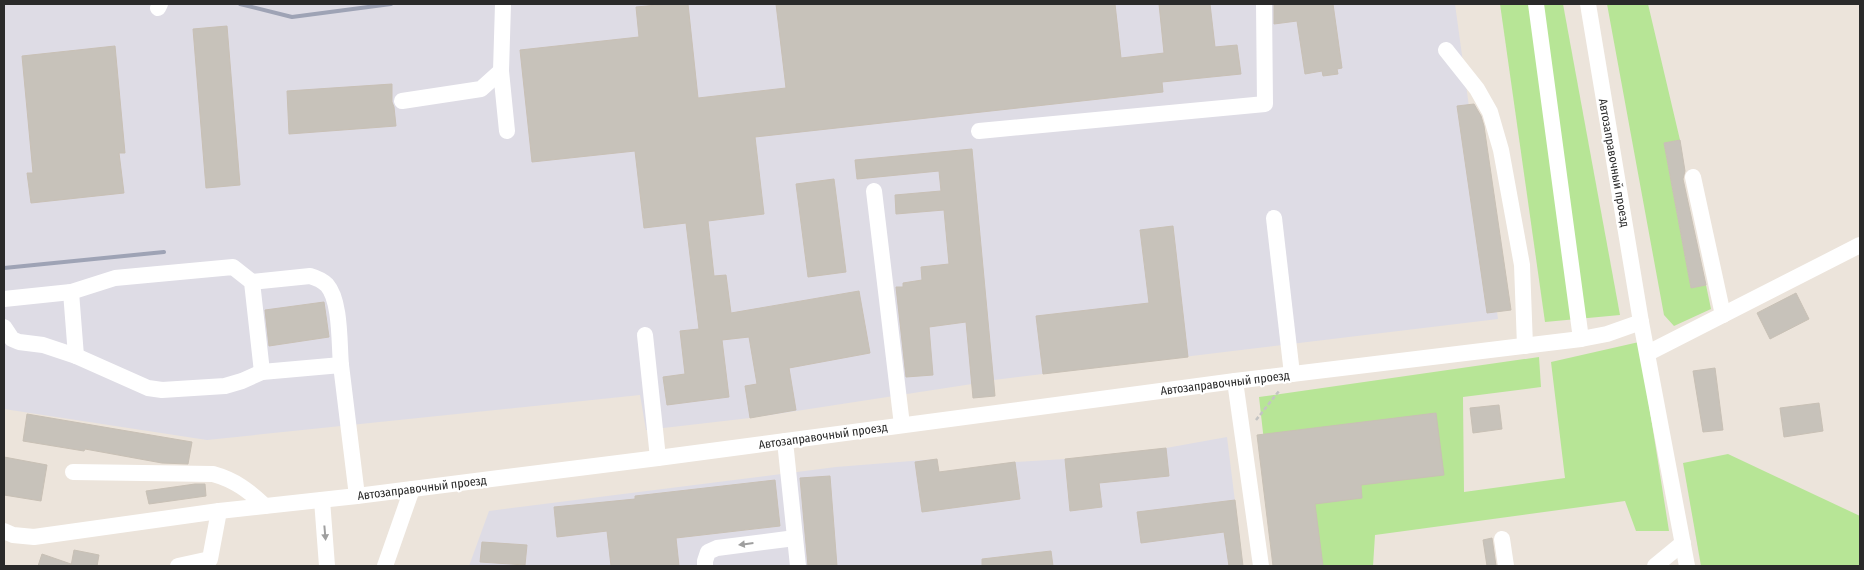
<svg xmlns="http://www.w3.org/2000/svg" width="1864" height="570" font-family="'Fira Sans Condensed',sans-serif">
<style>
.industrial{fill:#dedce5}
.green{fill:#b7e596}
.building{fill:#c7c2ba;stroke:#c8c0b5}
.lines{fill:none;stroke-linecap:round;stroke-linejoin:round}
.path{stroke:#c3c3c3;stroke-width:2.5;stroke-dasharray:4 2.5;stroke-linecap:butt}
.minor{stroke:#fff;stroke-width:16}
.rail{stroke:#9ea3b5;stroke-width:4}
.oneway{fill:#9f9f9f}
.labels{text-anchor:middle;stroke-width:4.5;stroke-linejoin:round;paint-order:stroke}
.street-label{font-size:12px;fill:#2a2a2a;stroke:#fff}
</style>
<rect width="100%" height="100%" fill="#ece4db"/>
<!-- industrial -->
<g class="industrial">
<path d="M4,4H1455L1498,319L994,380L995,396L973,398L972,384L750,418L646,430L640,395L207,440L4,409Z"/>
<path d="M1227,437L1243,566H469L489,511L836,467L937,459L939,472L1015,462L1065,459L1166,448Z"/>
</g>
<!-- green -->
<g class="green">
<path d="M1500,4H1563L1620,315L1545,322Z"/>
<path d="M1607,4H1648L1680,140L1664,143L1691,288L1706,285L1711,309L1674,326L1664,315Z"/>
<path d="M1639,342L1669,531H1636L1625,501L1375,535L1373,566H1278L1259,397L1539,357L1541,387L1463,397L1464,492L1565,478L1551,362Z"/>
<path d="M1728,454L1860,516V566H1701L1683,463Z"/>
</g>
<!-- building -->
<g class="building">
<path d="M668,4H688L698,98L786,88L776,4H1115L1121,58L1164,53L1159,4H1210L1215,47L1237,45L1241,74L1162,82L1163,92L755,137L764,214L708,221L714,276L726,275L731,313L859,291L870,353L789,368L796,410L750,418L745,386L757,384L749,337L722,340L729,397L667,405L663,377L685,374L680,331L699,329L686,223L644,228L635,151L532,162L520,50L639,37L636,7Z"/>
<path d="M1274,4H1333L1342,68L1337,69L1338,74L1323,76L1322,71L1305,74L1297,21L1274,24Z"/>
<path d="M227,26L240,185L206,188L193,29Z"/>
<path d="M115,46L125,153H119L124,193L31,203L27,173H33L22,56Z"/>
<path d="M392,84V102L394,107L396,126L289,134L287,91Z"/>
<path d="M1474,104L1481,116L1484,126L1511,310L1487,313L1457,106Z"/>
<path d="M1680,140L1685,171L1683,179L1706,285L1691,288L1664,143Z"/>
<path d="M972,149L995,396L973,398L966,322L929,327L933,375L906,377L896,287H903V283L922,280L921,267L949,264L944,210L896,214L895,195L941,191L939,171L857,179L855,160Z"/>
<path d="M834,179L846,272L808,277L796,184Z"/>
<path d="M1173,226L1188,357L1043,374L1036,316L1149,303L1140,230Z"/>
<path d="M1796,293L1809,319L1770,339L1757,313Z"/>
<path d="M324,302L329,337L269,346L265,310Z"/>
<path d="M1715,368L1723,430L1703,432L1693,371Z"/>
<path d="M1819,403L1823,431L1784,437L1780,408Z"/>
<path d="M1499,405L1502,429L1473,433L1470,408Z"/>
<path d="M1436,413L1444,475L1361,485L1362,498L1315,504L1323,566H1273L1257,435Z"/>
<path d="M27,414L192,442L188,464L162,463L85,449L84,451L23,441Z"/>
<path d="M1166,448L1169,476L1099,483L1102,507L1070,511L1065,459Z"/>
<path d="M4,457L47,465L41,501L4,495Z"/>
<path d="M937,459L939,472L1015,462L1020,499L922,512L915,462Z"/>
<path d="M830,476L837,566H808L800,478Z"/>
<path d="M775,480L780,526L676,538L679,566H611L607,531L557,537L554,507L635,499V496Z"/>
<path d="M195,484H205L206,496L149,504L146,491Z"/>
<path d="M1235,500L1243,566H1229L1224,532L1141,543L1137,512Z"/>
<path d="M1492,538L1496,566H1487L1483,540Z"/>
<path d="M482,542L527,545L525,565L480,562Z"/>
<path d="M74,550L99,555L97,566H38L42,554L71,564V566Z"/>
<path d="M1051,551L1053,566H982V559Z"/>
</g>
<g class="lines">
<!-- path -->
<path class="path" d="M1256,420L1279,391"/>
<!-- minor -->
<g class="minor">
<path d="M503,4L501,71L507,131"/>
<path d="M1536,4L1581,339"/>
<path d="M1588,4L1641,322L1687,566"/>
<path d="M158,8L160,4"/>
<path d="M1446,50L1477,89L1490,112L1501,150L1522,265L1525,346"/>
<path d="M402,101L481,89L501,71"/>
<path d="M979,131L1265,104L1264,4"/>
<path d="M1693,177L1723,315"/>
<path d="M874,191L902,425"/>
<path d="M1274,218L1292,374"/>
<path d="M252,282L310,276C317,278 322,280 327,285C341,301 339,344 341,365"/>
<path d="M71,292L76,356"/>
<path d="M4,299L71,292L115,278L233,267L252,282L262,372"/>
<path d="M4,327L12,339L19,342L43,345L76,356L148,388L162,390L225,386L242,381L262,372L341,365L357,496"/>
<path d="M645,335L658,458"/>
<path d="M1648,353L1860,245"/>
<path d="M1235,381L1261,566"/>
<path d="M785,441L798,566"/>
<path d="M73,472L213,474C235,480 249,491 265,506"/>
<path d="M322,500L327,566"/>
<path d="M4,531L13,535L34,537L219,511L357,496L658,458L1235,381L1581,339L1607,334L1641,322"/>
<path d="M1502,539L1506,566"/>
<path d="M178,566L210,559L219,511"/>
<path d="M385,566L412,489"/>
<path d="M705,566V561L708,552L717,548L795,538"/>
<path d="M1655,566L1683,543"/>
</g>
<!-- rail -->
<g class="rail">
<path d="M240,4L292,17L391,4"/>
<path d="M4,268L164,252"/>
</g>
</g>
<!-- one-way arrows -->
<defs><path id="oneway-solid" d="M-6-.8H1V-3.2L6.5 0L1 3.2V.8H-6Z" transform="scale(1.25)"/></defs>
<g class="oneway">
<use href="#oneway-solid" transform="translate(325 533) rotate(85)"/>
<use href="#oneway-solid" transform="translate(746 544) rotate(173)"/>
</g>
<g class="labels">
<!-- street labels -->
<g class="street-label">
<text transform="translate(1614 163) rotate(80)" y="4">Автозаправочный проезд</text>
<text transform="translate(1225 383) rotate(-7)" y="4">Автозаправочный проезд</text>
<text transform="translate(823 436) rotate(-8)" y="4">Автозаправочный проезд</text>
<text transform="translate(422 488) rotate(-7)" y="4">Автозаправочный проезд</text>
</g>
</g>
<!-- border -->
<rect width="1864" height="570" fill="none" stroke="#2a2a2a" stroke-width="10"/>
</svg>
